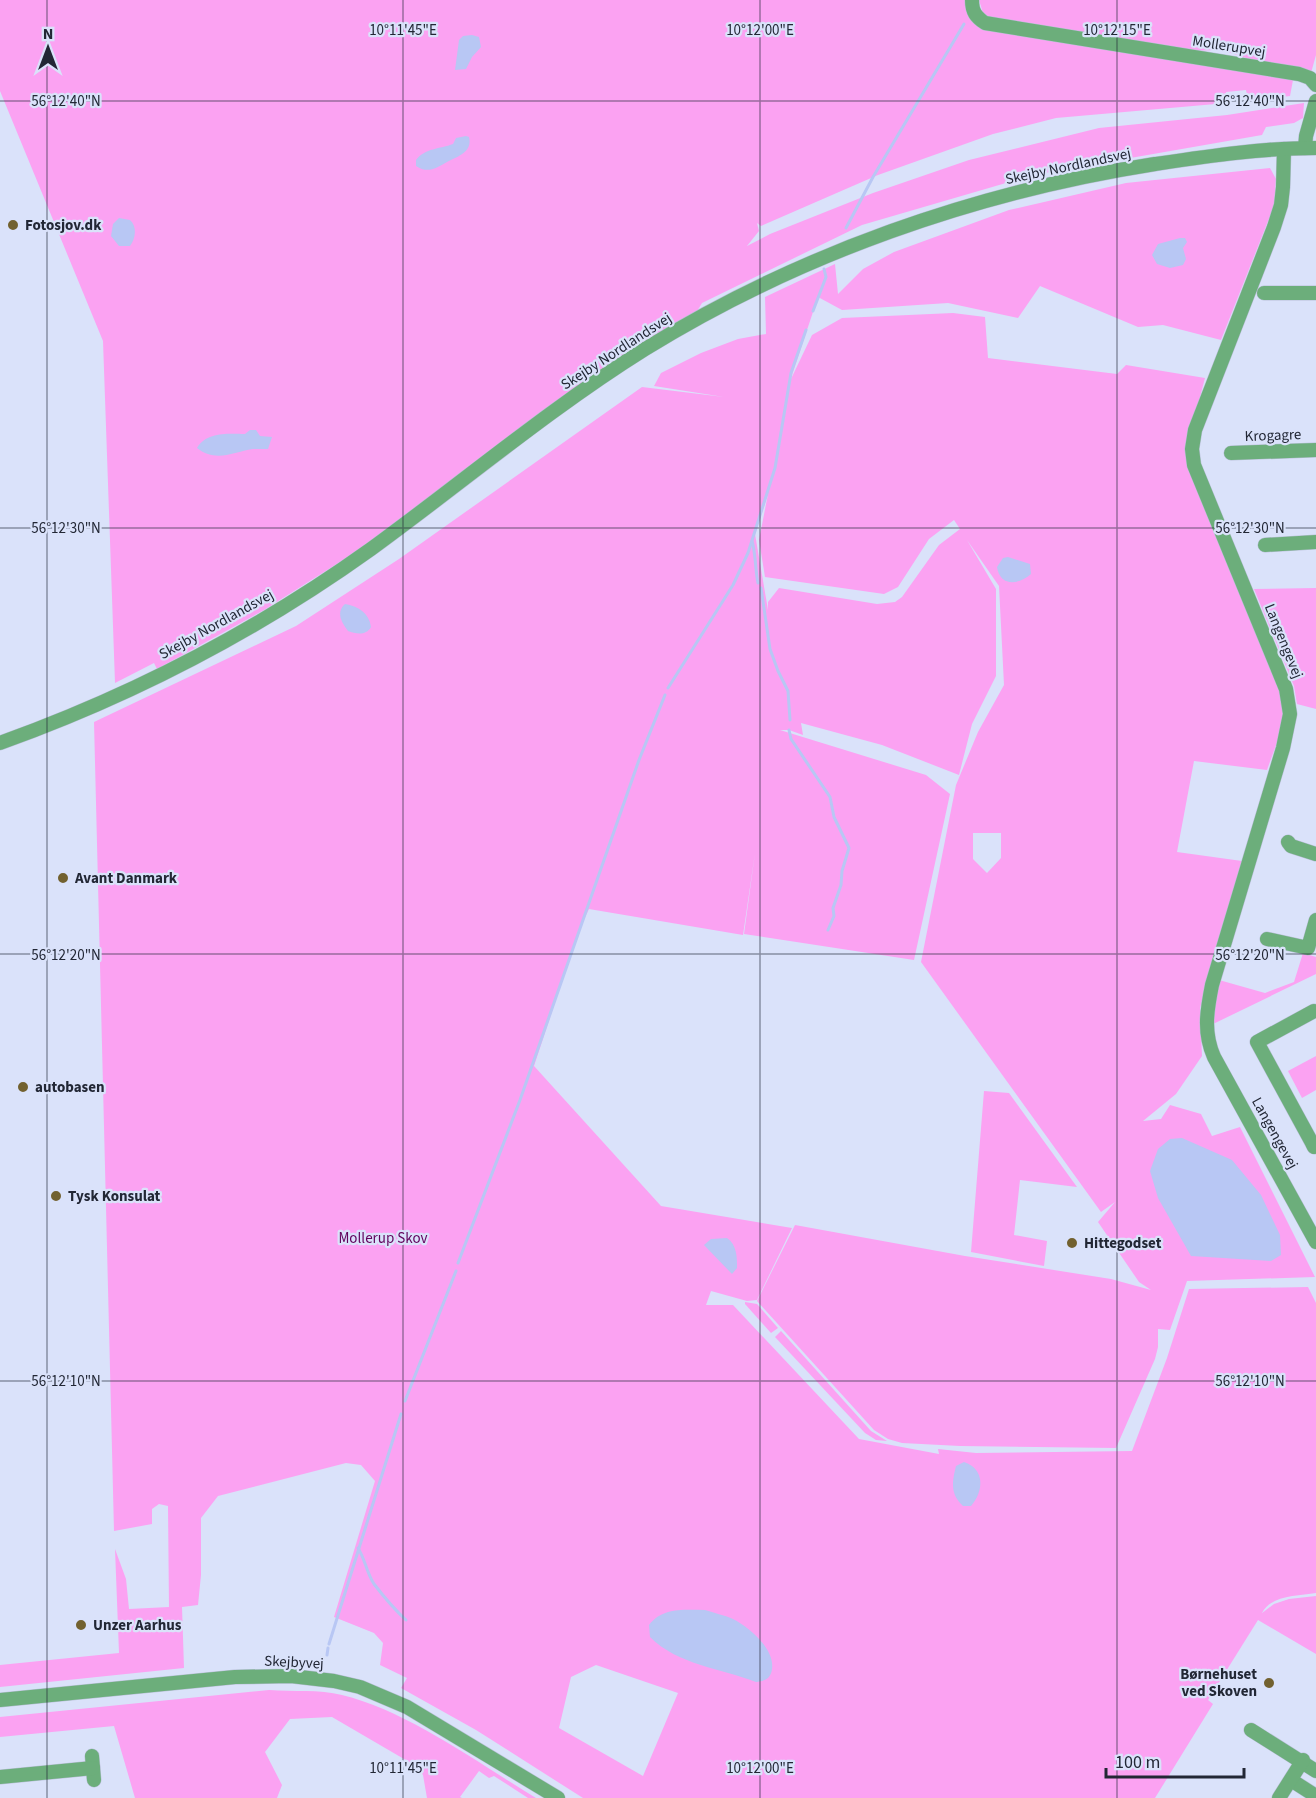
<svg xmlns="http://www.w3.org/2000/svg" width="1316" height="1798" font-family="'Source Sans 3',sans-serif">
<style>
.green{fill:#fba2f2;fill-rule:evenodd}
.water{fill:#b8c7f4}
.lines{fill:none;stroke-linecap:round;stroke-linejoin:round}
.stream{stroke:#b8c7f4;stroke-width:3}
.minor-casing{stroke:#b9c0d7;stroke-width:15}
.minor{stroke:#6cae7b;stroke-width:14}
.ticks{fill:none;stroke:#222735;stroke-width:1.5;stroke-opacity:0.45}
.poi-dot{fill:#72612f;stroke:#dae2fa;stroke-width:2}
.labels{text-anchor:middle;stroke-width:4.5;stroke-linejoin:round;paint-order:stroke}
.street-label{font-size:15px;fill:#222735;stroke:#dae2fa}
.poi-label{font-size:15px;font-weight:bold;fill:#222735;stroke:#dae2fa;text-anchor:start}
.park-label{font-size:15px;fill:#61035d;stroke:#dae2fa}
.ticks-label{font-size:15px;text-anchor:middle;fill:#222735;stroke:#dae2fa;stroke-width:4.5;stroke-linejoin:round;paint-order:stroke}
</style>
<rect width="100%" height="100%" fill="#dae2fa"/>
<!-- green -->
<g class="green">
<path d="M0,0H969L975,19L1291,78L1293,80L1290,96L1248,101L1246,90L1226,92L1227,103L1056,118L993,134L878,175L761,226L757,223L759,231L747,246L770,234L873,193L969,160L1099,128L1227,115L1304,103L1303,118L1294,123L1266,127L1262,135L1033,175L862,225L702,303L696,313L351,555L264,610L157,669L154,663L115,683L103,341L0,91Z"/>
<path d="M979,0H1316V55L1311,73L1259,62L1221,50L1183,51L989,18L983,13Z"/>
<path d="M1270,168L1276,179L1274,206L1221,340L1163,325L1138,327L1040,286L1018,318L948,303L842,310L818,297L790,381L812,335L842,318L953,313L985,317L988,358L1117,374L1126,365L1205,378L1187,447L1282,691L1284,723L1267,770L1194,761L1177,852L1242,861L1200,1008L1202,1056L1176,1094L1143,1121L1161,1119L1170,1105L1201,1114L1212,1136L1240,1127L1315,1277L1187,1281L1170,1330L1158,1329V1347L1155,1359L1116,1448L960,1446L902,1443L888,1439L874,1430L757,1301L795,1225L965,1256L1111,1279L1151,1290L1139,1282L1098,1222L1115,1202L1101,1212L921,962L956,785L978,732L1004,685L999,586L967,540L996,589V676L972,724L959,775L882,745L801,723L803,735L789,730H780L926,775L950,794L914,960L744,934L755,853L743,935L589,909L579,930L534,1066L661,1206L792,1228L757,1300L747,1301L711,1291L706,1305H733L859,1439L939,1454L938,1449L976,1453L1132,1451L1167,1358L1189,1289L1308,1287L1316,1303V1593C1298,1596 1271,1595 1262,1613L1274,1604L1289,1599L1316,1596V1654L1258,1620L1208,1700L1213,1704L1155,1798H583L476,1730L401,1688L407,1678L380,1665L383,1643L374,1633L334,1617L375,1481L361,1465L346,1463L218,1496L201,1518V1575L198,1605L182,1607L184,1668L0,1687V1665L119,1653L115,1549L126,1579L129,1609L169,1607L168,1506L159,1504L152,1509V1524L114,1531L94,722L296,626L399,559L642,387L724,397L654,386L661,373L701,353L738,339L766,334L765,297L835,264L838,294L863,269L894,252L1009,210L1126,183ZM768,494L759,540L765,577L884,594L898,587L929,539L954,520L960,529L939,545L902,597L895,602L877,604L779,588L768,602V610L755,534ZM973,833H1001V858L987,873L973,859ZM596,1665L678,1693L643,1776L559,1728L571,1677Z"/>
<path d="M1316,588V709L1297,704L1294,686L1254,589Z"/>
<path d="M1303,953L1316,957V974L1209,1026L1219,980L1265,993L1294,982Z"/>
<path d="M1316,1056V1090L1302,1098L1288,1071Z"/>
<path d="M984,1091L1009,1093L1077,1187L1020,1180L1014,1235L1047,1241L1044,1266L971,1252Z"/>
<path d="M745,1302L757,1304L778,1328L771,1333L745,1304Z"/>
<path d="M781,1331L871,1431L887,1441L876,1440L865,1433L775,1337Z"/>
<path d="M269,1690C293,1692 319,1689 342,1695C408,1711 478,1763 536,1798H528L494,1776L489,1778L479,1771L460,1797L462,1798H427L423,1775L416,1766L332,1717L290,1719L265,1752L282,1785L277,1798H135L114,1726L0,1737V1717Z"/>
</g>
<!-- water -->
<g class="water">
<path d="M472,35L479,37L481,47L472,57L466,69L455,70L459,40L463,36Z"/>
<path d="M466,136L469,137C473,152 457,157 447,162C436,168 428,174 416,166V160C425,148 440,149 453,144L456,138Z"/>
<path d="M119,218L130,220C137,226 136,238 130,246H119L111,236L113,224Z"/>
<path d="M1180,238H1185L1187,242L1183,248L1186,259L1183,265L1170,268L1157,264L1152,255L1158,244Z"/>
<path d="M250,430H256L260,436L272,437L268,449C263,449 259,449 253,449C233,452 216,463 197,448C207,431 230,434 245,434Z"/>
<path d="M1008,557L1030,564L1031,574C1019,585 1000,587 997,567L1003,558Z"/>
<path d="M345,604C358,606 369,613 371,627C366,636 356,634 348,631C341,622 336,612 345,604Z"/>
<path d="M1182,1138L1232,1160L1261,1195L1280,1235L1281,1255L1271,1261L1191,1256L1158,1198L1150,1171L1158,1149L1170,1139Z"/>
<path d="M727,1238C737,1245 737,1257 737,1268L732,1274L704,1245L711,1239Z"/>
<path d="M964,1462C985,1469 984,1491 971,1506H963C950,1494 952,1482 956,1466Z"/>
<path d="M705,1610C714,1613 724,1615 733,1619C749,1627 775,1649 772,1669C771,1679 764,1681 756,1682C720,1668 678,1665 650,1637L649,1625C663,1607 684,1610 705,1610Z"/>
</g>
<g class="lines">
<!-- stream -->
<g class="stream">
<path d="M846,228L873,177L964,24"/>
<path d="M813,311L826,277L824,269"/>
<path d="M752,541C756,555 755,569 758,583"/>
<path d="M761,588L770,649L778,671L788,691L790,720"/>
<path d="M668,688L733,585L748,553L775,468L791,373L806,330"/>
<path d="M789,730L791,739L830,797L834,817L849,848L842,871L841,885L833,908L834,916L828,930"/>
<path d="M458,1263L520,1100L639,760L665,695"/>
<path d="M405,1401L456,1271"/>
<path d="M358,1548C365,1559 367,1574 374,1584C384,1597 394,1609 406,1620"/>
<path d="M329,1644L401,1414"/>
<path d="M327,1655L328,1648"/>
</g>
<!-- minor casing -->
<g class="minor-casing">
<g id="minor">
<path d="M972,0C972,12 976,17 985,23L1299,74L1310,78L1316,85"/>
<path d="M1305,148L1306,136L1316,101"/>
<path d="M1284,149L1283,187L1281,205L1274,227L1195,430L1192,449L1194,465L1286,689L1290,714L1283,748L1212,985C1207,1010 1203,1032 1214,1057L1316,1242"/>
<path d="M1264,293H1316"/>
<path d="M1231,453L1316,450"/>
<path d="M1265,545L1316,542"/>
<path d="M0,743C131,696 258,630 371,549C463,482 549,409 645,349C799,254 976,192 1155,164C1209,156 1262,148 1316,148"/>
<path d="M1288,842L1291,846L1316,854"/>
<path d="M1267,939L1308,948L1316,920"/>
<path d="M1314,1011L1257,1042L1312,1143L1314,1147L1316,1146"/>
<path d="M0,1700L235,1677L291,1676L334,1681L360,1687L407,1707L558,1798"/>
<path d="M1251,1730L1316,1771"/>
<path d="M92,1756L94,1780"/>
<path d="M0,1777L93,1768"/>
<path d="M1291,1780L1316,1796"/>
<path d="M1279,1798L1303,1760"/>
</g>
</g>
<!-- minor -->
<use href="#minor" class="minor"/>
</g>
<!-- ticks -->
<path class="ticks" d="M47,0V1798M403,0V1798M760,0V1798M1117,0V1798M0,101H1316M0,528H1316M0,954H1316M0,1381H1316"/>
<!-- markers -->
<g class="poi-dot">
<circle cx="13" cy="225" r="6"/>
<circle cx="63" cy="878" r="6"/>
<circle cx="23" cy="1087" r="6"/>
<circle cx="56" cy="1196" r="6"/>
<circle cx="1072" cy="1243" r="6"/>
<circle cx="81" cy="1625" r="6"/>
<circle cx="1269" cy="1683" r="6"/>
</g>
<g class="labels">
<!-- street labels -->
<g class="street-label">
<text transform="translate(1229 46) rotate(9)" y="5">Mollerupvej</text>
<text transform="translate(1068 166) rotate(-12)" y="5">Skejby Nordlandsvej</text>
<text transform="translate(616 351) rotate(-33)" y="5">Skejby Nordlandsvej</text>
<text transform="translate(1273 435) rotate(-2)" y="5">Krogagre</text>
<text transform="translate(216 624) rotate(-29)" y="5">Skejby Nordlandsvej</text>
<text transform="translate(1284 641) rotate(68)" y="5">Langengevej</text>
<text transform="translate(1275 1133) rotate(61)" y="5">Langengevej</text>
<text transform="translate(294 1662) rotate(3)" y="5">Skejbyvej</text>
</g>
<!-- poi labels -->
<g class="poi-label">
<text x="25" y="230">Fotosjov.dk</text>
<text x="75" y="883">Avant Danmark</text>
<text x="35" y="1092">autobasen</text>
<text x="68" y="1201">Tysk Konsulat</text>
<text x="1084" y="1248">Hittegodset</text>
<text x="93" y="1630">Unzer Aarhus</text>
<text x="1257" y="1679" text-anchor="end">Børnehuset<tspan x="1257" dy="17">ved Skoven</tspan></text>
</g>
<!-- park labels -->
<g class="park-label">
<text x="383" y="1243">Mollerup Skov</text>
</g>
</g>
<g class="ticks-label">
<text x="403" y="35">10°11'45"E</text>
<text x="760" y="35">10°12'00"E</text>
<text x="1117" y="35">10°12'15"E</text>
<text x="66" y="106">56°12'40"N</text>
<text x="1250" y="106">56°12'40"N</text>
<text x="66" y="533">56°12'30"N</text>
<text x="1250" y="533">56°12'30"N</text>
<text x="66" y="960">56°12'20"N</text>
<text x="1250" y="960">56°12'20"N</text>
<text x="66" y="1386">56°12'10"N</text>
<text x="1250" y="1386">56°12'10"N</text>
<text x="403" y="1773">10°11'45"E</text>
<text x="760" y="1773">10°12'00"E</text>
</g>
<!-- north arrow -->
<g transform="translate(48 48)" stroke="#dae2fa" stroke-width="4.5" paint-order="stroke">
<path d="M0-4.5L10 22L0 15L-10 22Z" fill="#222735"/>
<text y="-9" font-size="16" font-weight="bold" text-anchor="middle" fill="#222735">N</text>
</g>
<!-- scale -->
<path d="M1106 1768v9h138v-9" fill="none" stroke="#222735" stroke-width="3"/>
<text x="1115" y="1768" font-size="18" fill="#222735" stroke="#dae2fa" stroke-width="4.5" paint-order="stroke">100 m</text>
</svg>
